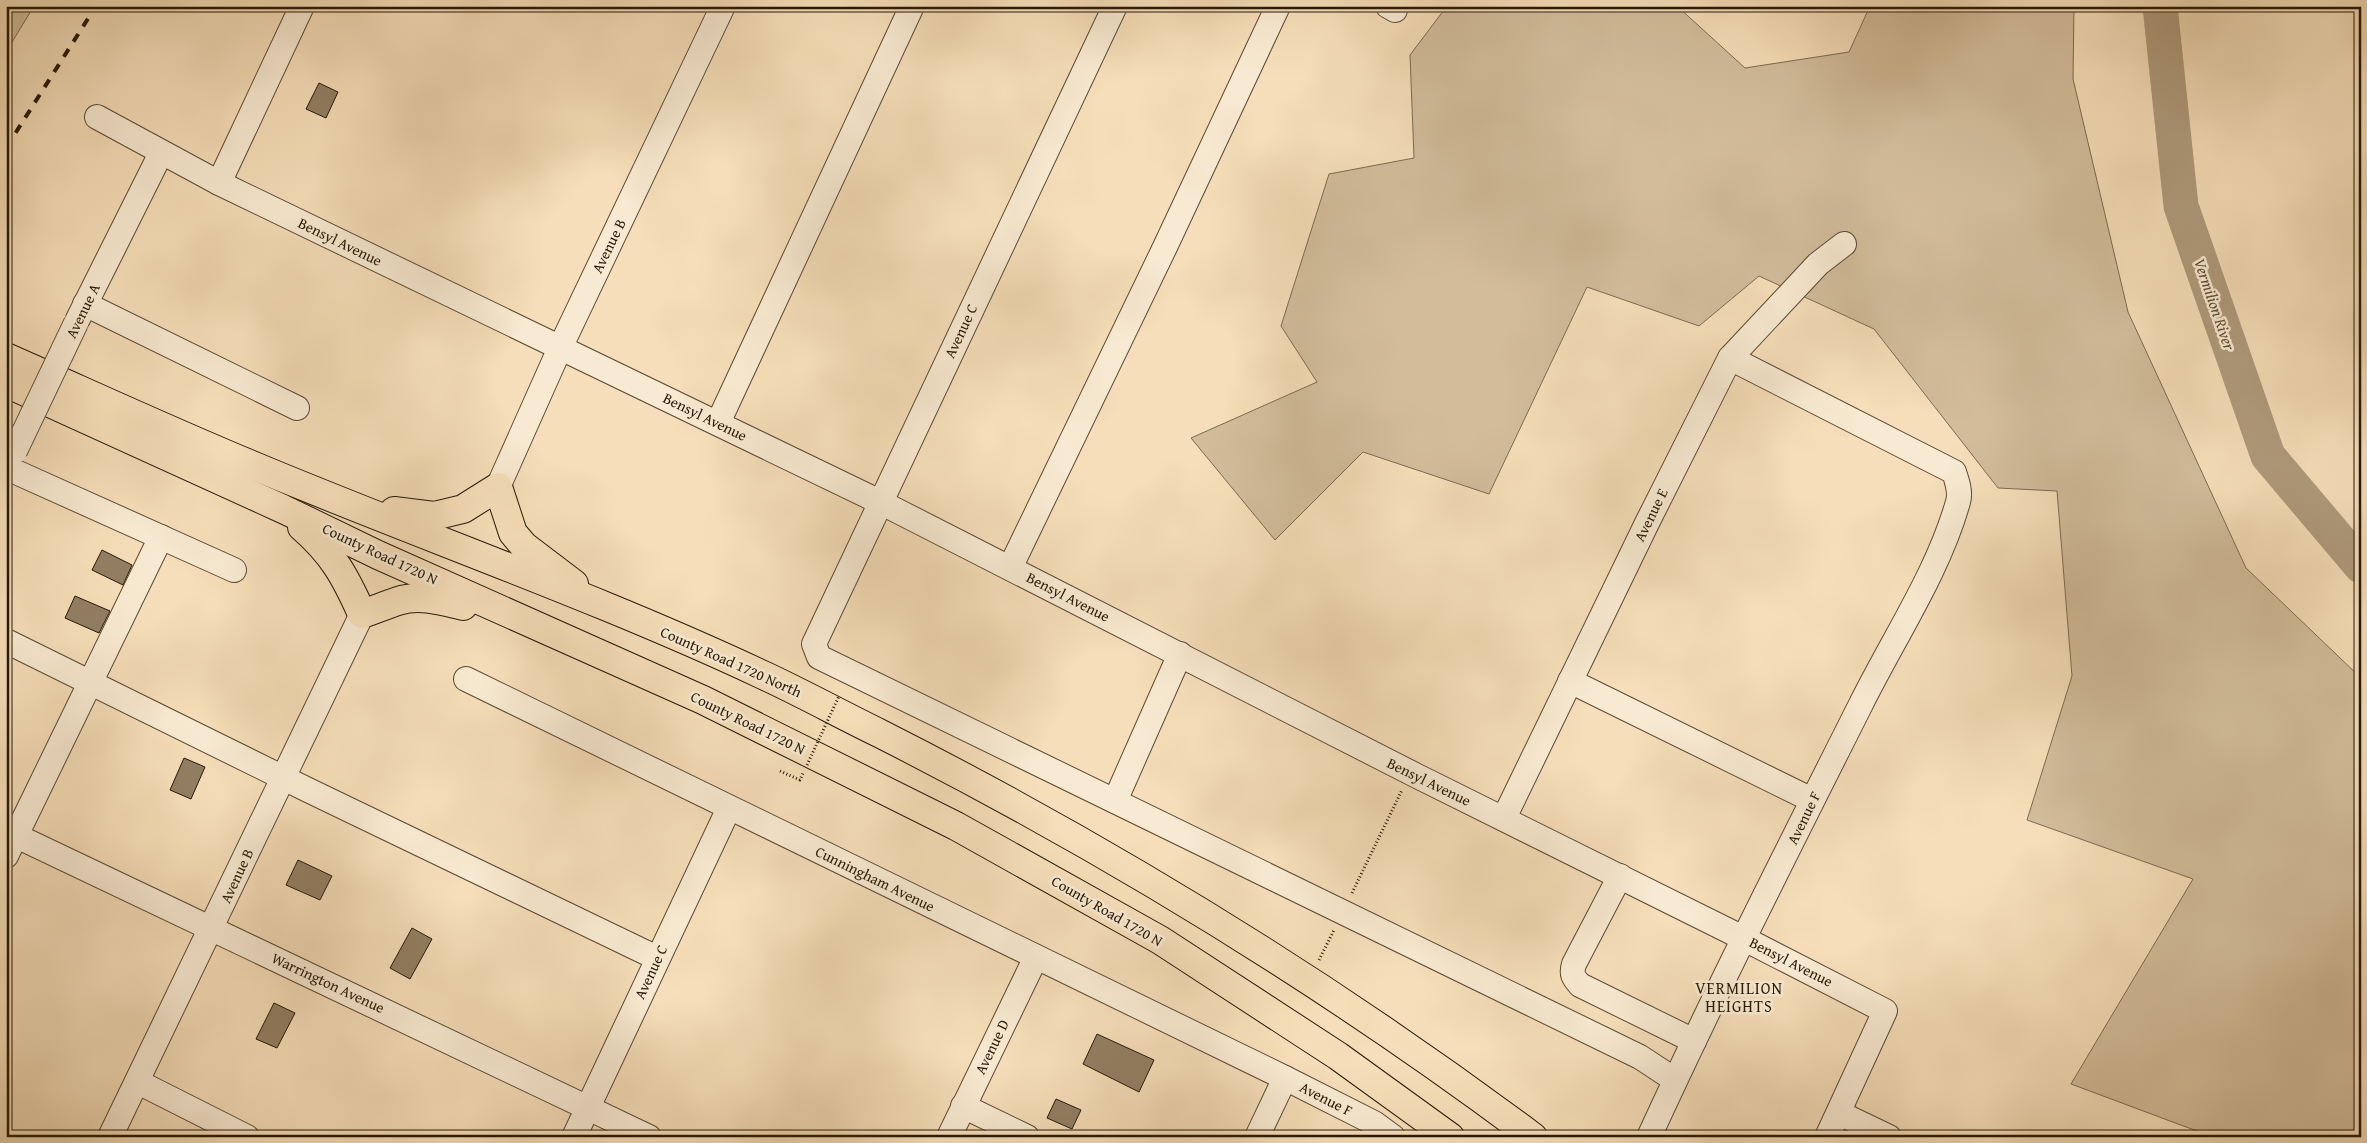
<svg xmlns="http://www.w3.org/2000/svg" width="2367" height="1143" font-family="'Gentium Book Plus',serif">
<style>
.green{fill:#d2bd9b;stroke:#7c6b50}
.lines{fill:none;stroke-linecap:round;stroke-linejoin:round}
.river{stroke:#af9b7c;stroke-width:35}
.building{fill:#927f63;stroke:#271906}
.minor-casing{stroke:#5a4a33;stroke-width:26}
.major-casing{stroke:#271906;stroke-width:30}
.path{stroke:#271906;stroke-width:3;stroke-dasharray:1 2.5;stroke-linecap:butt}
.minor{stroke:#f8ead2;stroke-width:24}
.major{stroke:#f5deb9;stroke-width:28}
.rail{stroke:#271906;stroke-width:4;stroke-dasharray:9 9;stroke-linecap:butt}
.minor-bridge-casing{stroke:#5a4a33;stroke-width:26;stroke-linecap:butt}
.path-bridge{stroke:#271906;stroke-width:3;stroke-dasharray:1 2.5;stroke-linecap:butt}
.minor-bridge{stroke:#f8ead2;stroke-width:24}
.labels{text-anchor:middle;stroke-width:5;stroke-linejoin:round;paint-order:stroke}
.street-label{font-size:15px;fill:#271906;stroke:#f8ead2}
.water-label{font-size:16px;font-style:italic;fill:#5d4d35;stroke:#f8ead2}
.neighbourhood-label{font-size:16px;letter-spacing:1px;fill:#271906;stroke:#f8ead2}
</style>
<rect width="100%" height="100%" fill="#f5deb9"/>
<filter id="stains"><feTurbulence type="fractalNoise" baseFrequency=".004" numOctaves="4"/><feColorMatrix values="0 0 0 0 .2 0 0 0 0 .09 0 0 0 0 .02 0 0 0 .5 -.17"/></filter>
<radialGradient id="worn" r=".72"><stop offset=".6" stop-color="#630" stop-opacity="0"/><stop offset="1" stop-color="#630" stop-opacity=".3"/></radialGradient>
<!-- green -->
<g class="green">
<path d="M6,6H34L6,52Z"/>
<path d="M1447,6H1677L1745,68L1849,52L1870,6H2074L2073,79L2128,312L2246,568L2361,678V1137H2213L2071,1084L2193,879L2027,820L2072,676L2057,491L1998,488L1874,329L1759,276L1699,326L1587,287L1489,494L1363,452L1275,540L1191,438L1317,382L1281,326L1329,174L1414,158L1410,55Z"/>
</g>
<g class="lines">
<!-- river -->
<path class="river" d="M2160,6L2181,206L2268,456L2361,566"/>
</g>
<!-- building -->
<g class="building">
<path d="M319,83L338,92L326,118L306,109Z"/>
<path d="M102,550L132,565L123,585L92,570Z"/>
<path d="M75,596L110,611L99,633L65,618Z"/>
<path d="M184,758L205,767L191,799L170,790Z"/>
<path d="M298,860L332,876L320,900L286,885Z"/>
<path d="M412,928L432,939L410,979L390,968Z"/>
<path d="M274,1003L295,1013L277,1048L256,1039Z"/>
<path d="M1097,1034L1154,1060L1139,1092L1083,1064Z"/>
<path d="M1056,1099L1081,1110L1072,1129L1047,1118Z"/>
</g>
<g class="lines">
<!-- minor casing -->
<g class="minor-casing">
<g id="minor">
<path d="M1115,6L814,644L819,657L1640,1057L1675,1080"/>
<path d="M1388,6L1395,10"/>
<path d="M97,117L219,183L880,502L1417,776L1729,931L1885,1011L1827,1137"/>
<path d="M219,183L302,6"/>
<path d="M85,304L297,408"/>
<path d="M78,319L161,153"/>
<path d="M718,423L912,6"/>
<path d="M7,468L234,570"/>
<path d="M498,487L560,348L723,6"/>
<path d="M1010,568L1165,247L1278,6"/>
<path d="M6,641L308,790L657,958"/>
<path d="M466,679L1285,1078L1374,1123L1393,1137"/>
<path d="M1570,681L1812,800"/>
<path d="M1115,801L1180,654"/>
<path d="M1504,818L1647,523L1730,358L1818,264L1844,244"/>
<path d="M6,831L649,1137"/>
<path d="M6,856L161,537"/>
<path d="M1620,876L1574,964C1571,974 1573,977 1580,985L1694,1041"/>
<path d="M138,1082L247,1137"/>
<path d="M963,1106L1027,1137"/>
<path d="M1839,1113L1889,1137"/>
<path d="M110,1137L362,614"/>
<path d="M574,1137L729,808"/>
<path d="M949,1137L1036,957"/>
<path d="M1257,1137L1285,1078"/>
<path d="M1649,1137C1716,991 1788,849 1860,706C1893,639 1938,573 1958,502C1961,492 1957,481 1954,472L1730,358"/>
</g>
</g>
<!-- major casing -->
<g class="major-casing">
<g id="major">
<path d="M6,357C90,394 174,433 259,468C427,538 599,598 763,675C802,693 840,714 879,733C1108,849 1327,983 1533,1137"/>
<path d="M6,383L283,509L378,555L703,700L956,826L1160,940L1338,1056L1450,1137"/>
<path d="M394,511L434,516L463,509L498,487L513,533L524,546L574,584"/>
<path d="M302,527C333,554 345,576 362,614C374,610 386,605 398,601C420,594 442,601 463,606"/>
</g>
</g>
<!-- path -->
<g class="path">
<path d="M780,771L800,780L803,773"/>
<path d="M1352,893L1402,790"/>
<path d="M1319,960L1334,930"/>
</g>
<!-- minor -->
<use href="#minor" class="minor"/>
<!-- major -->
<use href="#major" class="major"/>
<!-- rail -->
<path class="rail" d="M6,148L96,6"/>
<!-- minor-bridge casing -->
<g class="minor-bridge-casing">
<path id="minor-bridge" d="M15,451L76,323"/>
</g>
<!-- path-bridge -->
<path class="path-bridge" d="M807,765L839,696"/>
<!-- minor-bridge -->
<use href="#minor-bridge" class="minor-bridge"/>
</g>
<g class="labels">
<!-- street labels -->
<g class="street-label">
<text transform="translate(340 242) rotate(26)" y="5">Bensyl Avenue</text>
<text transform="translate(609 246) rotate(-64)" y="5">Avenue B</text>
<text transform="translate(83 311) rotate(-64)" y="5">Avenue A</text>
<text transform="translate(961 331) rotate(-65)" y="5">Avenue C</text>
<text transform="translate(705 417) rotate(26)" y="5">Bensyl Avenue</text>
<text transform="translate(1651 515) rotate(-64)" y="5">Avenue E</text>
<text transform="translate(380 554) rotate(25)" y="5">County Road 1720 N</text>
<text transform="translate(1068 597) rotate(27)" y="5">Bensyl Avenue</text>
<text transform="translate(731 662) rotate(24)" y="5">County Road 1720 North</text>
<text transform="translate(748 723) rotate(26)" y="5">County Road 1720 N</text>
<text transform="translate(1429 782) rotate(26)" y="5">Bensyl Avenue</text>
<text transform="translate(1804 818) rotate(-64)" y="5">Avenue F</text>
<text transform="translate(237 876) rotate(-65)" y="5">Avenue B</text>
<text transform="translate(875 879) rotate(26)" y="5">Cunningham Avenue</text>
<text transform="translate(1107 911) rotate(30)" y="5">County Road 1720 N</text>
<text transform="translate(1791 962) rotate(27)" y="5">Bensyl Avenue</text>
<text transform="translate(651 972) rotate(-65)" y="5">Avenue C</text>
<text transform="translate(328 983) rotate(25)" y="5">Warrington Avenue</text>
<text transform="translate(992 1047) rotate(-64)" y="5">Avenue D</text>
<text transform="translate(1326 1099) rotate(27)" y="5">Avenue F</text>
</g>
<!-- water labels -->
<g class="water-label">
<text transform="translate(2215 304) rotate(71)" y="6">Vermilion River</text>
</g>
<!-- neighbourhood labels -->
<g class="neighbourhood-label">
<text x="1739" y="994">VERMILION<tspan x="1739" dy="18">HEIGHTS</tspan></text>
</g>
</g>
<!-- margin -->
<rect width="2367" height="1143" fill="none" stroke="#f5deb9" stroke-width="25"/>
<rect x="8" y="8" width="2352" height="1128" fill="none" stroke="#271906" stroke-width="2.5"/>
<rect x="12" y="12" width="2342" height="1118" fill="none" stroke="#271906"/>
<rect width="100%" height="100%" filter="url(#stains)"/>
<rect width="100%" height="100%" fill="url(#worn)"/>
</svg>
